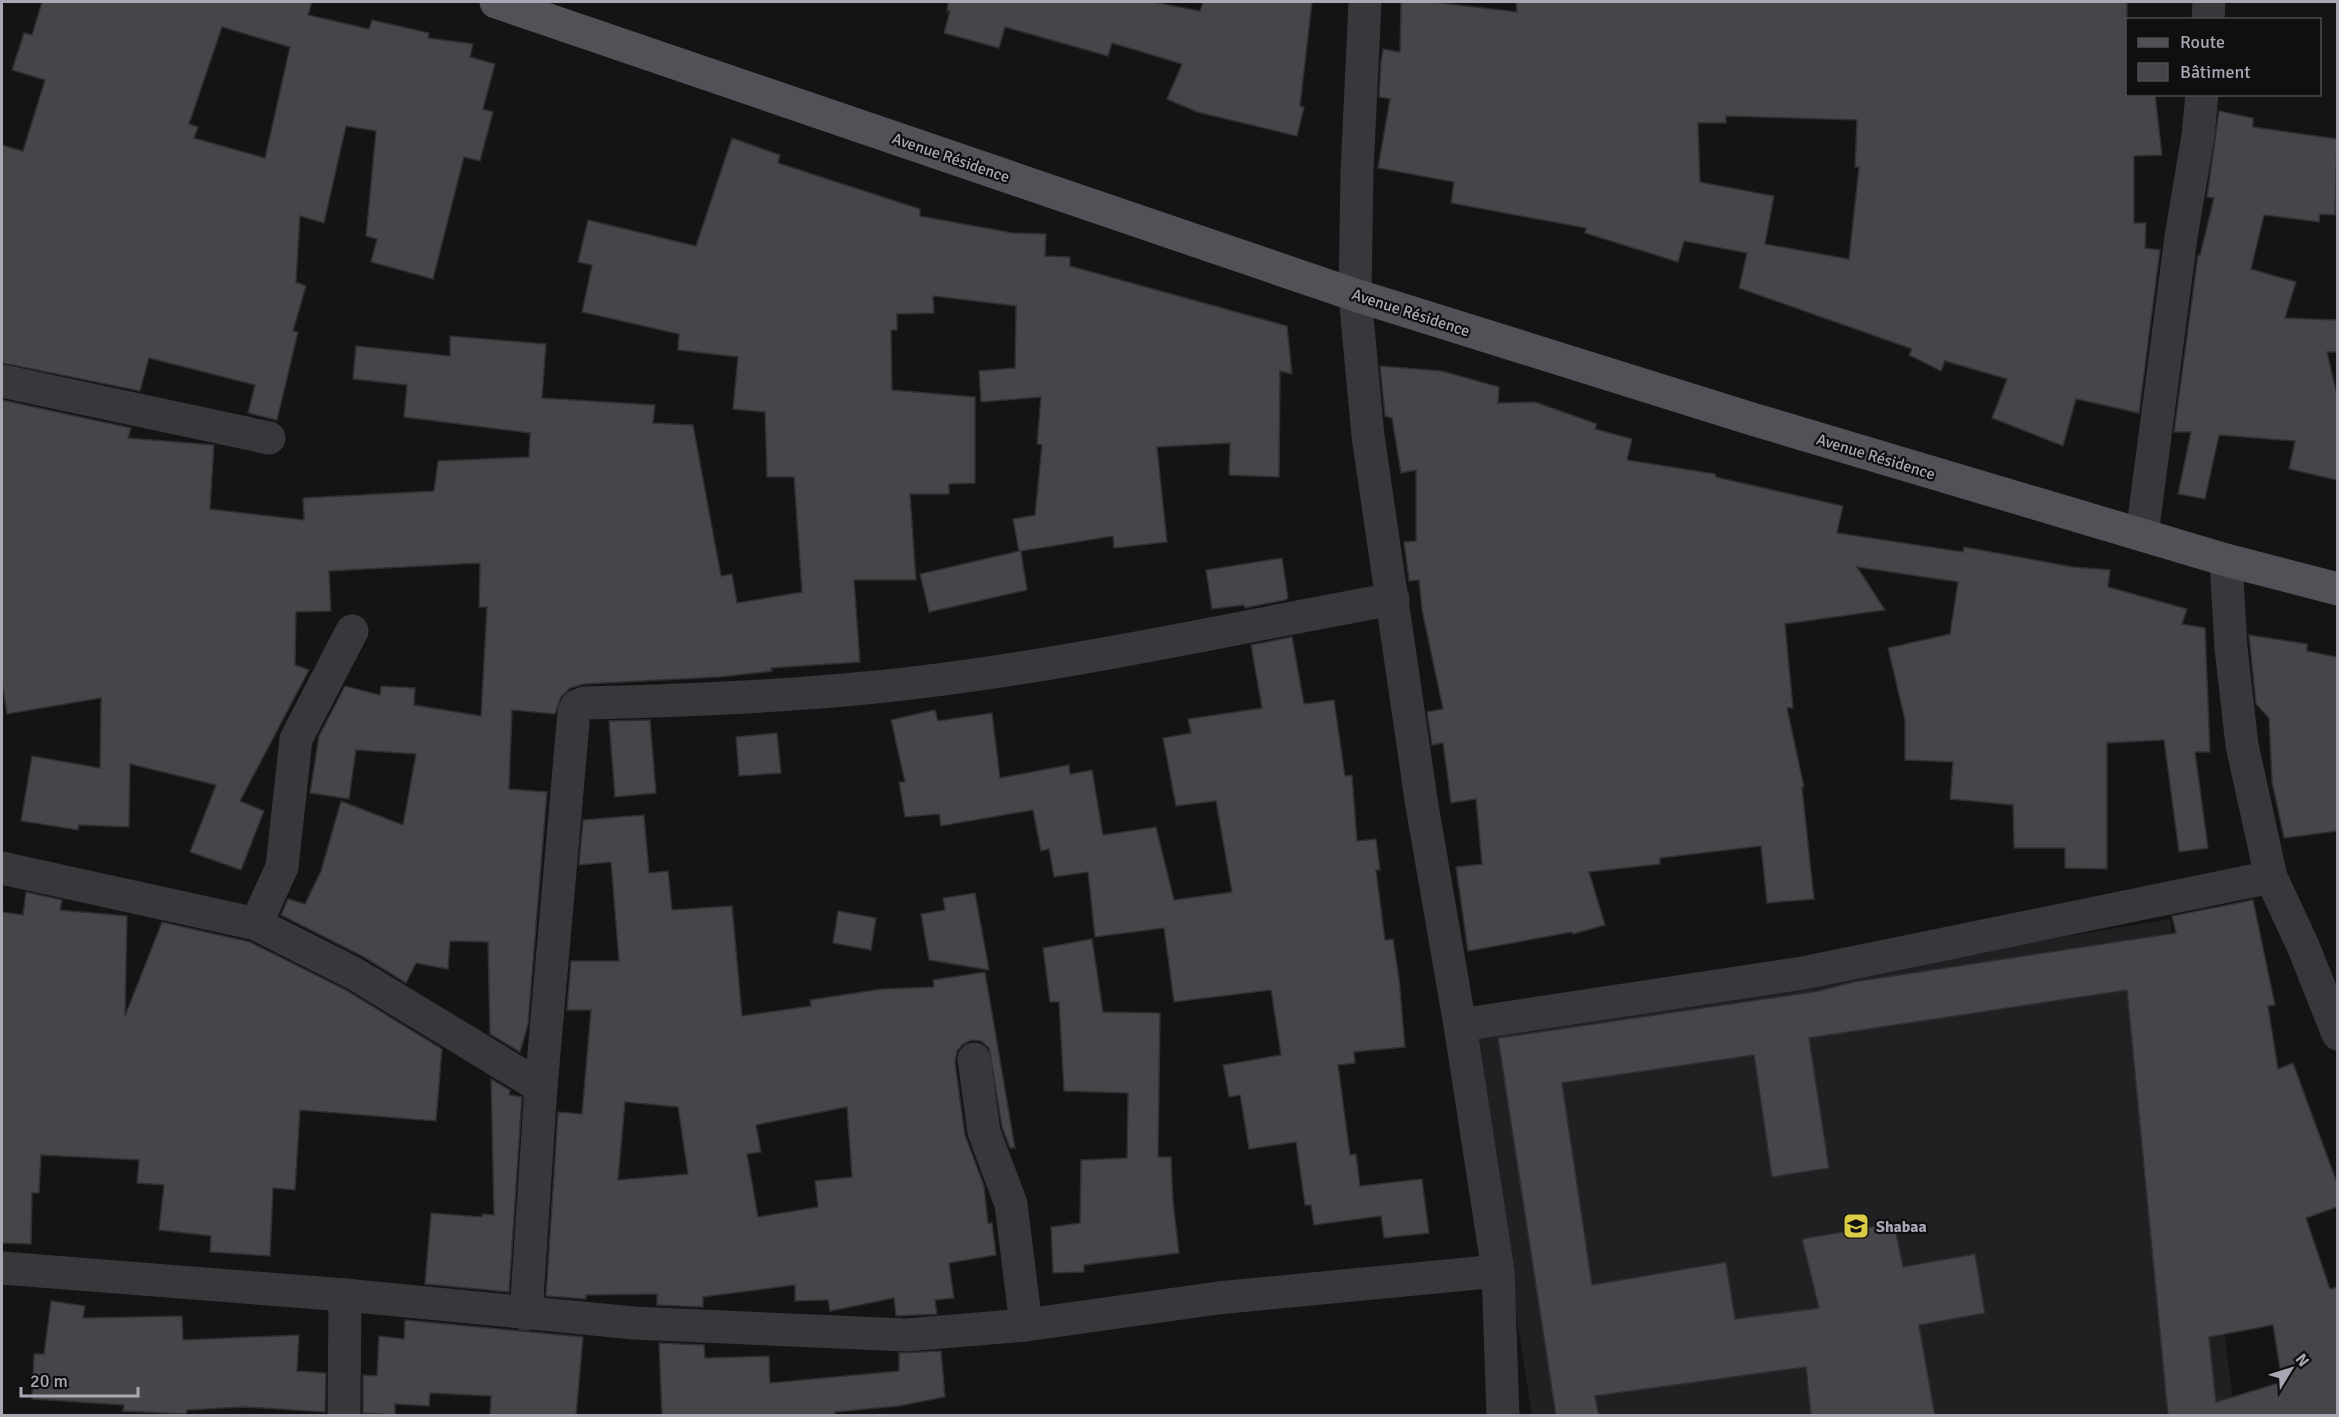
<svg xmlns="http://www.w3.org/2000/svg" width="2339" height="1417" font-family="Signika,sans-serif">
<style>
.built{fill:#202022}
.building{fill:#46464a;stroke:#2f2e31;stroke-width:1.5;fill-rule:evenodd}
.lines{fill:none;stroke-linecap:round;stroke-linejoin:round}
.minor{stroke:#37373c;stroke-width:33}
.major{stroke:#525158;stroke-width:33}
.labels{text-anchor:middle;stroke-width:4.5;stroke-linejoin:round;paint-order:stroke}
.street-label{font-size:16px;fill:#a7a8b4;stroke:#0f0f10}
.poi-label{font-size:16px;font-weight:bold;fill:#a7a8b4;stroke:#0f0f10;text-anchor:start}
</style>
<rect width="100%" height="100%" fill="#141415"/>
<!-- built -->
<path class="built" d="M2170,919L2235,1415H1532L1473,1037Z"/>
<!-- building -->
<g class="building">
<path d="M42,2H312L308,15L369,29L372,20L429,33L428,38L473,44L470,57L495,64L483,109L493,112L480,161L464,157L433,279L371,262L377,239L366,236L376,131L346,126L324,223L300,216L296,282L306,286L293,331L298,332L277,420L248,413L255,385L149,358L140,391L2,363V145L23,151L45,80L12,70L24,33L32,35ZM222,27L290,47L265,158L194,138L198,127L189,124Z"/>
<path d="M948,2H1153L1200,11L1203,2H1312L1300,106L1304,107L1297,136L1197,112L1167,99L1182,64L1112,43L1108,56L1005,27L999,48L944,33L950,11H947Z"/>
<path d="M1401,2H1432L1517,12L1516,2H2127V94H2155L2162,155L2134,156V223H2146L2145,248L2160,250L2139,413L2076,399L2063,446L1992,418L2007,379L1945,361L1941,371L1909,355L1912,349L1739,288L1747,253L1684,241L1678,262L1585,233L1586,228L1451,203L1454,182L1378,168L1390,99L1379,97L1381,61L1383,49L1400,52ZM1726,116L1857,120L1855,167H1859L1849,259L1765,244L1774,196L1700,182L1698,123H1726Z"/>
<path d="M2219,111L2253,118V127L2337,139L2335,215L2320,214L2319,222L2264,215L2251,269L2296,282L2285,318L2337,320V352H2327L2337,395V480L2289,469L2295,441L2219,435L2205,499L2178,494L2191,432H2174L2198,255H2200L2214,198L2207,197Z"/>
<path d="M732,138L780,155L778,163L920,209V216L1013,233L1046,234L1045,256L1070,257V266L1287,326L1292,374L1280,371L1279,477L1229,475L1230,443L1157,447L1167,542L1114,548L1113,536L1021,551L1027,590L929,612L920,574L1019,551L1013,519L1035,515L1042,445L1037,444L1041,397L981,402L979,371L1015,368L1016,306L933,296L934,313L897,314V330H891L892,390L975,397V483L949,484V494H910L916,580H854L860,662L771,668L772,671L719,677L584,684L570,688L561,697L555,714L512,710L509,789L547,792L528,1024L520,1052L490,1034L488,942L450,941L448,969L416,963L406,983L364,957L281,915L288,899L305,904L321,871L341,801L403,825L416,754L356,750L349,799L310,793L319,736L345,686L380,695L381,686L415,688L414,705L481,716L487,607H479L480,563L329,571L331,611L296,612L295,665L309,670L240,801L264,811L241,870L190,852L216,785L130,764L129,827L79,825L78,830L21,821L32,756L100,768L101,698L7,714L2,682V400L131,428L128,438L214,445L210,509L304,520L303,498L434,491L438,461L529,457L530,433L404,417L407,385L353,379L356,346L450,356V336L546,344L542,398L655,405L653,423L693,425L721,576L732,574L737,603L802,592L794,477H767L765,412L733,409L738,357L678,350L679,334L582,312L592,265L578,262L588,220L696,246Z"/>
<path d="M1380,366L1442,371L1499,387L1498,403L1535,402L1597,424L1595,429L1632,439L1627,460L1715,474L1716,477L1843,506L1837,533L1963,552L1964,547L2073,567L2110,570L2108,587L2187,609L2182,624L2205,628L2210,752H2195L2208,848L2179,852L2164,740L2107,743V869L2065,868V848H2014L2013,805L1950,799L1953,762L1905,760V720L1888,648L1950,634L1958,582L1857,567L1885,610L1785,624L1793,708H1787L1804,787H1802L1814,899L1767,903L1761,846L1660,858V864L1589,872L1605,925L1573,934L1572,932L1468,951L1456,867L1482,864L1476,799L1451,803L1443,743L1432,745L1427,712L1443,709L1422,610L1419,580L1409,581L1404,542L1416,541V470L1401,473L1392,418L1385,416Z"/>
<path d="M1282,558L1288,598L1285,600L1245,608L1244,605L1212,609L1206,570Z"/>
<path d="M2249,635L2307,644V651L2337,657V831L2284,838L2272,782L2269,718L2256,704Z"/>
<path d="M1292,637L1304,704L1334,700L1345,776L1352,775L1357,841L1376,839L1380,870H1376L1385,940L1393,939L1399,978L1405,1047L1354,1052L1355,1063L1338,1065L1350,1155L1356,1154L1360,1186L1422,1179L1429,1233L1384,1238L1381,1216L1314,1225L1311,1205H1305L1296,1142L1249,1149L1240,1095L1229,1097L1223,1065L1281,1055L1271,990L1174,1002L1164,928L1095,937L1088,872L1054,877L1049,849L1041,851L1033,810L941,826L939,814L905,817L899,782H905L891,720L935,710L938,721L992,713L1000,778L1069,765L1070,774L1092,770L1103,835L1156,827L1174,900L1232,892L1216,801L1176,806L1163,738L1191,733L1188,719L1262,708L1251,645Z"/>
<path d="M650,720L656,793L615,797L609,721Z"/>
<path d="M777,733L781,773L739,776L736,737Z"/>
<path d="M644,815L649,873L668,871L672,910L732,906L742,1016L811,1006L810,1000L882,989L934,987L933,980L985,972L1015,1148H1010L1002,1127L989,1048L981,1041L972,1040L963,1044L957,1051L955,1062L965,1135L984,1186L988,1223H992L996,1255L949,1263L954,1298L935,1300L937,1314L896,1316L894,1298L830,1311L828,1300L795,1301V1285L703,1297V1307L657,1305V1294L586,1295V1299L546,1296L558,1112L582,1114L591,1010H567L571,961H619L611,862L579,865L583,820ZM625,1102L678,1107L688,1174L618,1180ZM847,1107L852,1177L815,1181L818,1207L758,1217L747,1154L761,1152L756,1125Z"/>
<path d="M26,892L62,900L60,910L127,916L125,1016L162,922L250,942L346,990L442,1049L436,1121L300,1110L295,1190L273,1188L270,1256L210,1252L211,1236L159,1230L164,1185L137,1183L139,1160L41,1155L39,1193H32L31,1244L2,1243V912L23,915Z"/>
<path d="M975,893L989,970L929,960L921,914L945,910L943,898Z"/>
<path d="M2253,900L2275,1005L2268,1006L2278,1069L2293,1063L2337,1183V1207L2306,1218L2330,1289L2337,1287V1416H2168L2127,990L1809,1038L1829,1168L1772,1177L1754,1055L1562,1083L1592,1285L1726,1262L1735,1319L1819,1308L1802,1239L1894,1223L1903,1267L1975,1254L1985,1313L1919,1325L1935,1416H1811L1806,1367L1595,1396L1599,1416H1556L1498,1038L1819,991L1853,982L2176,933L2172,916ZM2273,1325L2282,1382L2216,1402L2209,1337Z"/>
<path d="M838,911L876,918L871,950L833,943Z"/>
<path d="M1092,939L1103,1012L1160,1013L1158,1157H1171L1173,1201L1179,1253L1084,1265V1272L1053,1273L1051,1227L1080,1223L1081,1160L1127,1158L1128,1093L1064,1091L1059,1002H1050L1043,948Z"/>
<path d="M491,1079L510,1090L509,1095L522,1097L509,1292L425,1284L431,1213L482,1217V1214L494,1215Z"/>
<path d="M51,1301L85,1306L83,1318L182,1316L183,1340L299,1335L297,1371L326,1373L325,1412L244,1407L187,1410L186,1414L123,1411L124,1405L32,1399L34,1354H44Z"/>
<path d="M405,1320L583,1337L576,1416H490L491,1396L430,1393L429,1406L395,1404V1415L363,1413V1375L377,1376L379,1336L404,1339Z"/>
<path d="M659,1343L704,1345L705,1358L769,1356L770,1383L899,1371V1353L941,1351L945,1397L899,1406L835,1412V1416H662Z"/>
</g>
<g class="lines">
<!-- minor -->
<g class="minor">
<path d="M1365,2L1357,172L1355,295L1368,436L1422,806L1460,1025L1498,1271L1503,1416"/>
<path d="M2208,20L2209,2"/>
<path d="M2,381L269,438"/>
<path d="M2142,535L2181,237L2198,136L2202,94"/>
<path d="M2226,560L2231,648L2242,745L2271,877L2303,946L2338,1034"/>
<path d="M2,868L256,924L355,974L541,1087"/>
<path d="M256,924L282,867L296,739L352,631"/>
<path d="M1460,1025L1803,973L2271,877"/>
<path d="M974,1059L984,1132L1011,1204L1026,1325"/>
<path d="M2,1268L345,1295L634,1323L906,1335L1026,1325L1218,1298L1498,1271"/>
<path d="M526,1314L541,1087L574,712L577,706L585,703C679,701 772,697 865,688C1043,671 1218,631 1393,599"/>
<path d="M344,1416L345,1295"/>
</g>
<!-- major -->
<path class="major" d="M496,2L1355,295L1752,419L2226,560L2338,589"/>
</g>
<!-- icons -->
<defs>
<g id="school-square" transform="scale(1.35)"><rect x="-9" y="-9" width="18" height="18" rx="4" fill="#dbcc45" stroke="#0f0f10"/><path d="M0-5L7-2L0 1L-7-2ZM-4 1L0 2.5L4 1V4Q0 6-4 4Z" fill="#111"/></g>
</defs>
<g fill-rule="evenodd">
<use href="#school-square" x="1856" y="1226"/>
</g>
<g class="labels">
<!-- street labels -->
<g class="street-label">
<text transform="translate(951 157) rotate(19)" y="6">Avenue Résidence</text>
<text transform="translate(1411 312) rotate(18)" y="6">Avenue Résidence</text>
<text transform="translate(1876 456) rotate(17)" y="6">Avenue Résidence</text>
</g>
<!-- poi labels -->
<g class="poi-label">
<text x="1876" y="1232">Shabaa</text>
</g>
</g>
<!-- border -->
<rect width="2339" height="1417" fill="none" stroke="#a7a8b4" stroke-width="6"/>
<!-- legend -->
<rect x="2126" y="18" width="195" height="78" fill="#0f0f10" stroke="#4c4c52" stroke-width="1.5"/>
<rect x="2138" y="38" width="30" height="9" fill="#525158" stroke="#4c4c52" stroke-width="1.5"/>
<text x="2180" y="48" font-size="18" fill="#a7a8b4">Route</text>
<rect x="2138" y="63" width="30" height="18" fill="#46464a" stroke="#4c4c52" stroke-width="1.5"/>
<text x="2180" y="78" font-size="18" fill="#a7a8b4">Bâtiment</text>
<!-- north arrow -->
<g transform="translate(2291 1369) rotate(52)" stroke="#0f0f10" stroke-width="4.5" paint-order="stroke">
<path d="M0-4.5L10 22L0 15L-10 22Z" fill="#a7a8b4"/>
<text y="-9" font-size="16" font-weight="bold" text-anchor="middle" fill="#a7a8b4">N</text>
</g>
<!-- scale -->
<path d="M21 1387v9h117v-9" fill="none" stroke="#a7a8b4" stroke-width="3"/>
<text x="30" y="1387" font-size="18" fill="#a7a8b4" stroke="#0f0f10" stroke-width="4.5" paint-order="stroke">20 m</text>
</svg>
